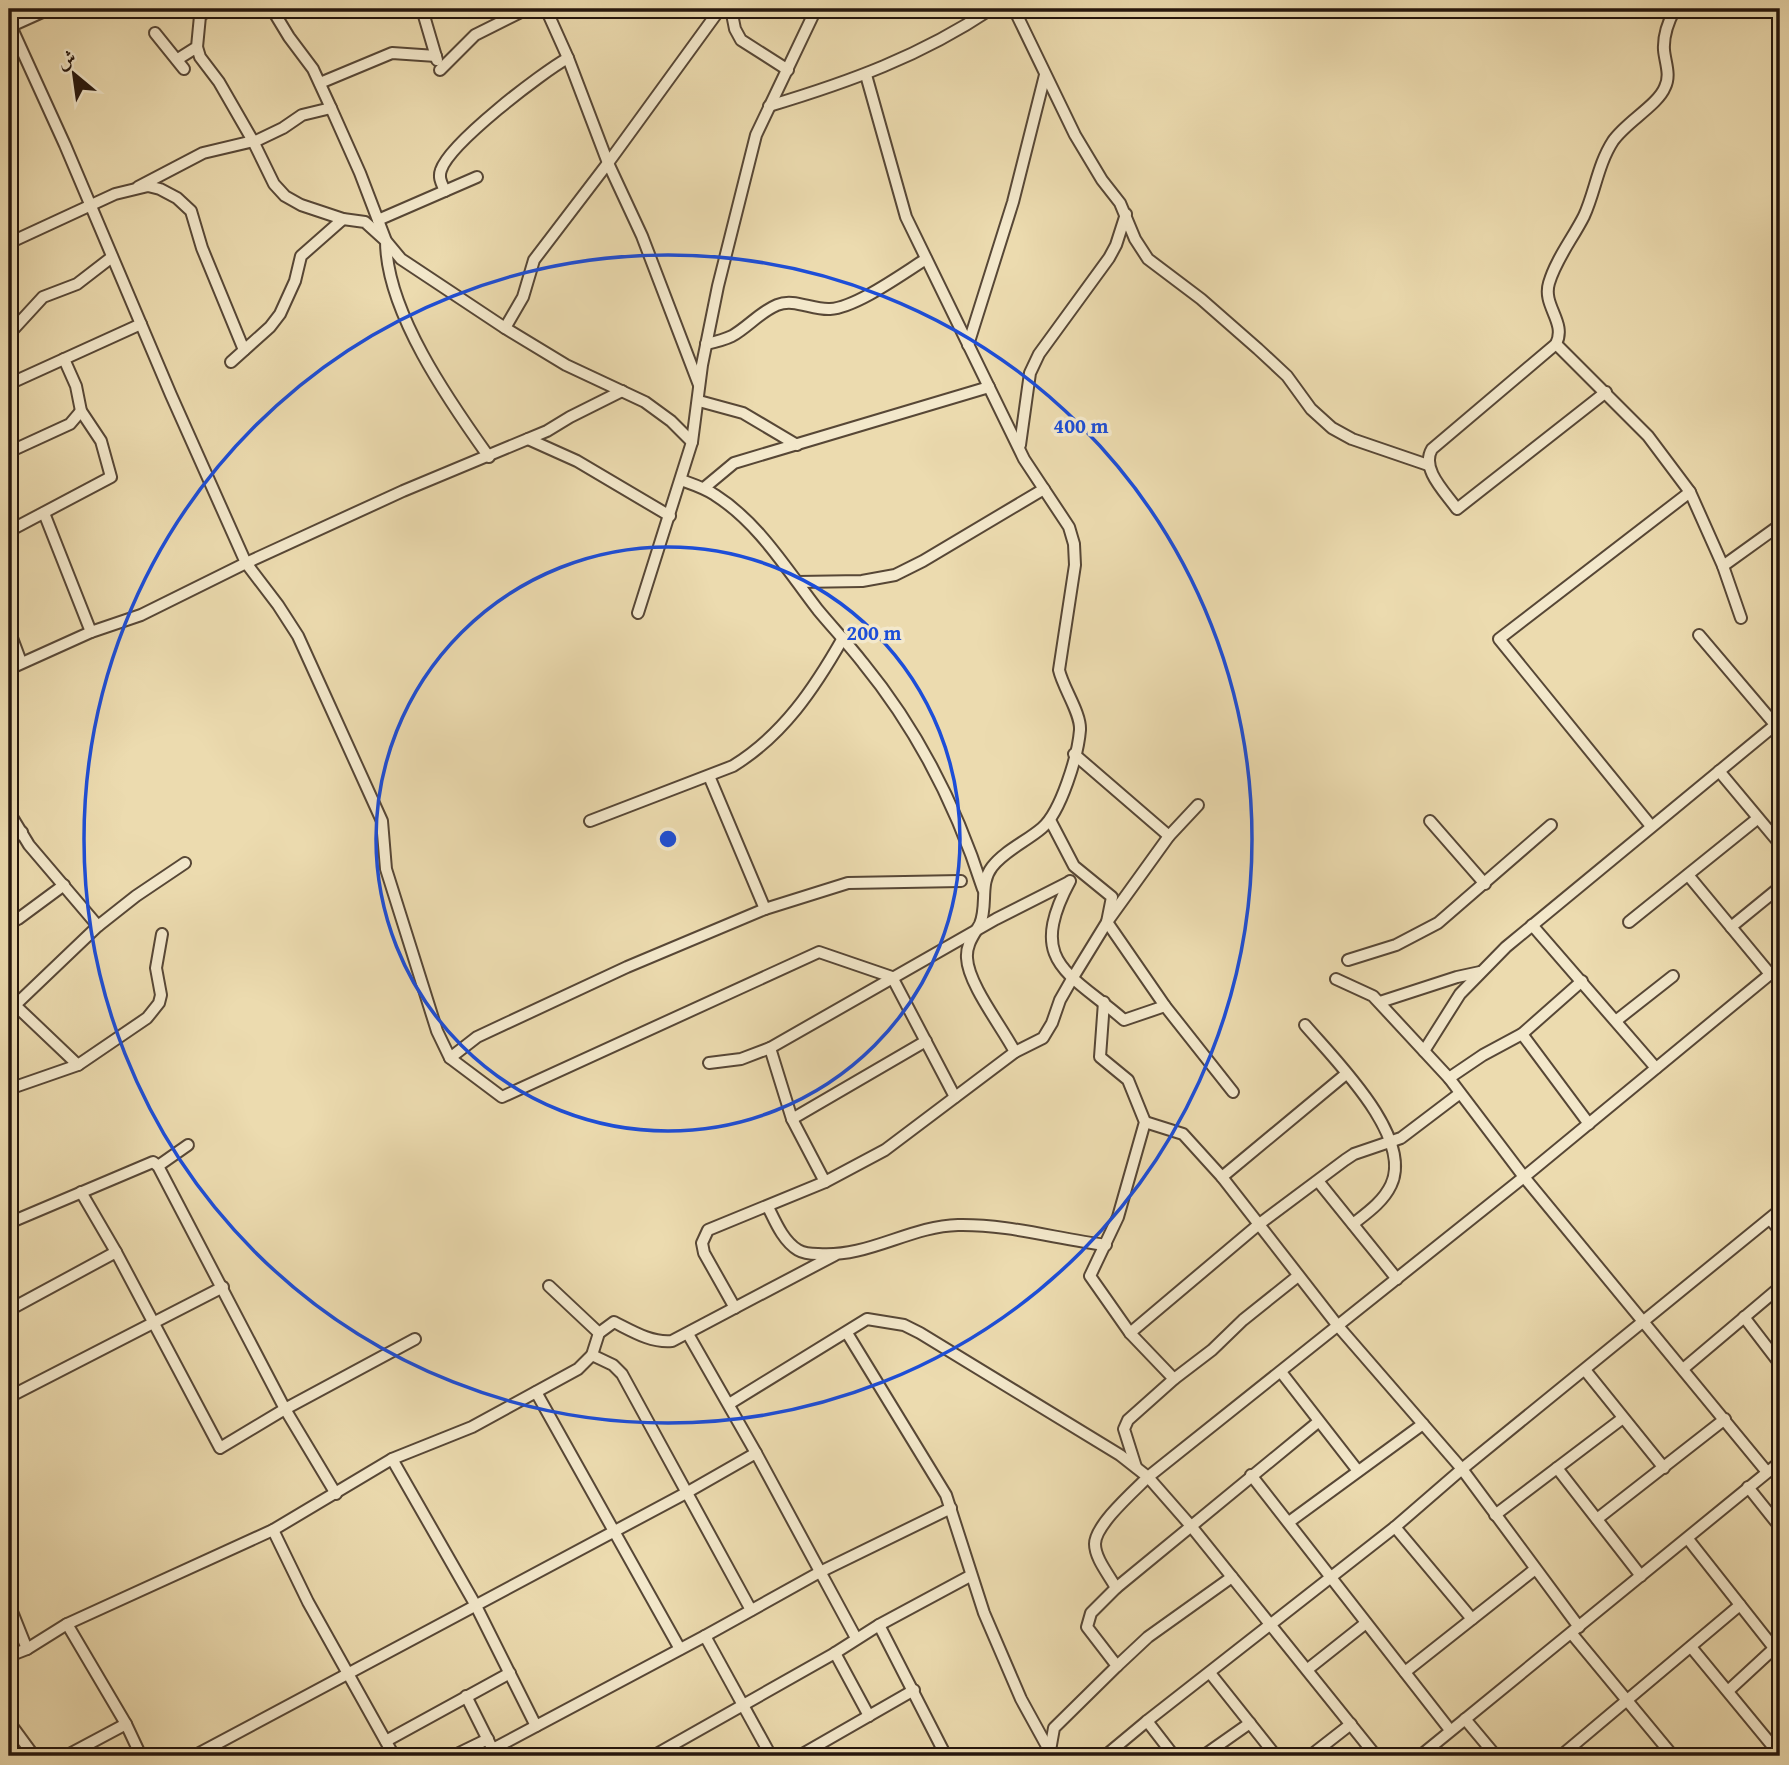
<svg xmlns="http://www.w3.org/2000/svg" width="1789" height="1765" font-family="'Gentium Book Plus',Amiri,serif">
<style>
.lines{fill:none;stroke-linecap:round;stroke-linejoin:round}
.street-casing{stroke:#574736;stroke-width:14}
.street{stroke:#f3e8cb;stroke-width:10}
.ring{fill:none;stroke:#1d4ed8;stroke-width:3.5}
.centre{fill:#1d4ed8;stroke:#f3e8cb;stroke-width:3.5}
.ring-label{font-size:21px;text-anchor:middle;font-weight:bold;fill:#1d4ed8;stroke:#f3e8cb;stroke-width:7;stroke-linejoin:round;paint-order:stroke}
</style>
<rect width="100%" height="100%" fill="#ecdbaf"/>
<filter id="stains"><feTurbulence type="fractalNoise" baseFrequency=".00286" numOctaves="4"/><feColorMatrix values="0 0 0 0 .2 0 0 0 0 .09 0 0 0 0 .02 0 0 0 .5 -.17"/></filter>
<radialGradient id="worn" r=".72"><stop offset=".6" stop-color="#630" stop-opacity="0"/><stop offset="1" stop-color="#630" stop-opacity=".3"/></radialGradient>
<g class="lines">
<!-- street casing -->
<g class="street-casing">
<g id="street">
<path d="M272,9L289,37L313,69L331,108"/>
<path d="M422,9L437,60"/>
<path d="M546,9L568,58L608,163L642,236L699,385"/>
<path d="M731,9L735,29L741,40L788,70"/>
<path d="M1014,9L1075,135L1102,180L1120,203L1135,239L1148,259L1201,299L1258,349L1287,376L1311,409L1332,428L1352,439L1428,465"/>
<path d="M816,10L838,9"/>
<path d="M9,22L65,145L171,395L246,563L278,605L298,636L382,821L386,869L437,1031L450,1058L502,1097L819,952L892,977L955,1097"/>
<path d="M9,27L49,9"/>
<path d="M155,33L184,69"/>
<path d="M197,47L200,57L219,82L253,141L274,184L285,196L301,205L343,219L365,222L386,241C386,311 449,401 489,457"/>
<path d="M178,59L197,47L200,16L210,9"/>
<path d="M440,70L475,35L527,9"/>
<path d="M866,75L906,217L1024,459L1069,527L1074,544L1075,565L1059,670C1063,688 1081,713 1080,730C1078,755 1061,812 1042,828C1027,841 1004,851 992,867C979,884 988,905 980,924C974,935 966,944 967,958C968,984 1002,1027 1015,1052"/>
<path d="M320,83L392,53L436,56"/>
<path d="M769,106C849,82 921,56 991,9"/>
<path d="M138,187L203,153L258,140L283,128L302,115L331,108L360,173L386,241L401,259L505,328L566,365L645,402L671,421L692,442"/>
<path d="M445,191C442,184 438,178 441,170C450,143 541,73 568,58"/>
<path d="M378,220L477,177"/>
<path d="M9,243L115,194L148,186L160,189L177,198L191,211L202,248L244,350"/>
<path d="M505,328L523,297L534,260L608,163L720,9"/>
<path d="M9,334L43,297L77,284L112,257"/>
<path d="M706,344C715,342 724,340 732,336C748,327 760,312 777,305C794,298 812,310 830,309C857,307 902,274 926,259"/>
<path d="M1556,344L1648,436L1690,492L1723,566L1741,618"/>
<path d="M968,345L1013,202L1045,75"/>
<path d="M231,362L270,327L280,314L295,281L301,256L343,219"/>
<path d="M9,384L141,324"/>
<path d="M1606,392L1457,509C1446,493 1420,469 1432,449L1556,344C1567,322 1542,306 1549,283C1556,259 1573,238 1584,216C1595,192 1598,164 1613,141C1626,122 1658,105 1665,87C1671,75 1665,62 1664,50C1663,35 1668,22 1675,9"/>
<path d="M699,401L743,413L797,445"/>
<path d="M528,439L577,461L670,516"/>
<path d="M1020,445L1030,373L1039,354L1109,258L1116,245L1126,214"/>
<path d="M9,452L70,424L81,411"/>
<path d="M681,480C692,484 705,488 715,495C759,523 787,570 818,610C833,628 849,645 863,663C917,729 957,808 983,889"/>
<path d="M704,488L734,463L989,387"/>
<path d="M44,513L91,632"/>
<path d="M9,531L111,477L101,441L81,411L76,386L64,359"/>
<path d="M1723,566L1780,525"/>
<path d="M798,582L862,581L895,575L923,561L1044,489"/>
<path d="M638,613L692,442L702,365L718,286L756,135L816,9"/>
<path d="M9,630L21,662"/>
<path d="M1699,635L1778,728"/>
<path d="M9,669L91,632L141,615L246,563L403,491L547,431L570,417L622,391"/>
<path d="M1074,754L1169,836"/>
<path d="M1719,771L1780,844"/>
<path d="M709,776L765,909L848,883L961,881"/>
<path d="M9,812L29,845L98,926"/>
<path d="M1050,820L1074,866L1112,897L1107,922L1165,1006L1233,1092"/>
<path d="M590,821L733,766C783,735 814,689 843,638"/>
<path d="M1430,821L1485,884"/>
<path d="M1651,826L1499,639L1690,492"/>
<path d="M9,840L22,832"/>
<path d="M1688,875L1770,974"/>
<path d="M1070,881C1026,963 1069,972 1124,1020L1165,1006"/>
<path d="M1629,922L1757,819"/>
<path d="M9,924L18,919L64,885"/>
<path d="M1532,925L1656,1068"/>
<path d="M1731,927L1780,887"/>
<path d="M1348,960L1396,945L1438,923L1551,825"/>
<path d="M1336,979L1373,996L1449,1078L1524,1177L1767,1472"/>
<path d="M1104,1002L1100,1057L1128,1080L1145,1122L1118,1217L1090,1276L1130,1333L1174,1379"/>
<path d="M1380,1002L1457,977L1480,972"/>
<path d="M16,1006L78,1065"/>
<path d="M9,1011L98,926L136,896L185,863"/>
<path d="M1617,1020L1673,976"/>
<path d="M1305,1025C1334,1059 1414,1137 1391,1185C1383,1202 1367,1213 1353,1224"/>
<path d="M1522,1034L1589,1124"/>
<path d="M770,1048L792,1119L825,1182"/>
<path d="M1424,1051L1460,994L1506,947L1780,721"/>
<path d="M450,1058L477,1037L627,967L765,909"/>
<path d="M709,1063L741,1059L770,1048L996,919L1069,882"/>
<path d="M1449,1078L1483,1055L1522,1034L1582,981"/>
<path d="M9,1089L78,1065L147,1018L159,1003L161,995L156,968L162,934"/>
<path d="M792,1119L926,1041"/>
<path d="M1145,1122L1183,1134L1222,1177L1338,1326L1462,1469L1579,1627"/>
<path d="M158,1166L188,1145"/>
<path d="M1222,1177L1346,1074"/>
<path d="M1318,1181L1397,1279"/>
<path d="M81,1192L116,1252L220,1448L285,1409L415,1339"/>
<path d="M768,1207C775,1221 783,1241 798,1250C803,1253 812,1254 818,1254C868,1258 910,1226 958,1225C1008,1224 1057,1239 1106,1245"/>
<path d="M1770,1219L1780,1231"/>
<path d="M9,1223L153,1162L158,1166L285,1409L336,1494"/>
<path d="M549,1286L599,1333"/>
<path d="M735,1308L704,1253L702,1243L708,1230L825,1182L885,1150L1015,1052L1043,1038L1052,1023L1060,1000L1072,979L1107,922L1169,836L1198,805"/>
<path d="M9,1310L116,1252"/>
<path d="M1744,1317L1780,1364"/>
<path d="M847,1333L946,1495L984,1613L1021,1699L1049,1750"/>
<path d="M1130,1333L1258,1225L1345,1160L1354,1154L1401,1138L1459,1094"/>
<path d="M688,1334L756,1453"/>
<path d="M592,1355L613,1365L622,1374L751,1610"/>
<path d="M1683,1369L1780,1287"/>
<path d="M1585,1370L1664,1468"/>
<path d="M1281,1372L1358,1471"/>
<path d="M536,1392L680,1649"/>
<path d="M9,1397L223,1287"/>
<path d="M729,1404L867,1319L904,1325L920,1333L1120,1455L1148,1477L1191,1526L1376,1756"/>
<path d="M392,1459L475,1604L536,1726"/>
<path d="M1136,1467L1124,1429L1128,1420L1174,1379L1212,1350L1243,1320L1298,1276"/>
<path d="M1557,1468L1641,1576"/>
<path d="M1251,1475L1450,1730"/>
<path d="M1748,1487L1780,1527"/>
<path d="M1495,1515L1623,1418"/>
<path d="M1597,1519L1725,1419"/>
<path d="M1289,1522L1423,1424"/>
<path d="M1395,1527L1472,1619"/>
<path d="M273,1530L308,1602L394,1756"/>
<path d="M1688,1539L1774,1648"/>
<path d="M1116,1588L1318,1422"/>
<path d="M9,1604L27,1649"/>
<path d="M67,1624L126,1724L141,1756"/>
<path d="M879,1625L946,1756"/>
<path d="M1572,1634L1673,1756"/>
<path d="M705,1636L771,1756"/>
<path d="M1691,1647L1780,1755"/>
<path d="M835,1653L869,1716"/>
<path d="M9,1656L27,1649L67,1624L273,1530L392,1459L472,1427L578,1369L592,1355L599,1333L614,1322C632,1331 651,1343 672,1341L835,1255"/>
<path d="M1117,1666L1148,1637L1232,1577"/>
<path d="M1308,1669L1366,1623"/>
<path d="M1405,1672L1534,1570"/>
<path d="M1210,1673L1276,1756"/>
<path d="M1728,1691L1780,1643"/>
<path d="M466,1696L496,1756"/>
<path d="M1465,1719L1496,1756"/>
<path d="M1147,1721L1174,1756"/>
<path d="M9,1722L34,1756"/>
<path d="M386,1741L510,1673"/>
<path d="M493,1749L705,1636L820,1572L951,1508"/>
<path d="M1563,1754L1740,1605"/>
<path d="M66,1756L126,1724"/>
<path d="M194,1756L686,1493L756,1453L856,1638"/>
<path d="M453,1756L488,1739"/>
<path d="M653,1756L835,1653L879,1625L970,1576"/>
<path d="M799,1756L914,1690"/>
<path d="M1049,1756L1054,1728L1117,1666L1087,1627L1091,1613L1116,1588C1110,1576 1095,1559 1095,1544C1095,1525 1134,1491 1148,1477L1524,1177L1780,966"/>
<path d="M1105,1756L1147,1721L1395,1527L1462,1469L1780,1210"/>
<path d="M1203,1756L1250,1723"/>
<path d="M1310,1756L1351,1724"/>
<path d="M1420,1756L1780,1462"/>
</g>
</g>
<!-- street -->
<use href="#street" class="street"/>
</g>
<!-- distance rings -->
<g class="ring">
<circle cx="668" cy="839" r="292"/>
<circle cx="668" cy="839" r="584"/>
</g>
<circle cx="668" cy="839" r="10" class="centre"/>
<g class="ring-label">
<text x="1081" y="433">400 m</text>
<text x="874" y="640">200 m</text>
</g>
<!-- margin -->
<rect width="1789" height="1765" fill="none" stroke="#ecdbaf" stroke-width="35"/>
<rect x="10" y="10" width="1768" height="1744" fill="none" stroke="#25160d" stroke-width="3.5"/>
<rect x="18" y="18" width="1754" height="1730" fill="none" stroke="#25160d" stroke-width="2"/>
<!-- north arrow -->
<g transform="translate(74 74) rotate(331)" stroke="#f3e8cb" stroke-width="5" paint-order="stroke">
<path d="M0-5L12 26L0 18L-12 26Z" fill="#25160d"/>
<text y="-10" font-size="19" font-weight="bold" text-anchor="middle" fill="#25160d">ش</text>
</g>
<rect width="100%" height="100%" filter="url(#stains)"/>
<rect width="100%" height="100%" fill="url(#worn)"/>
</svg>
